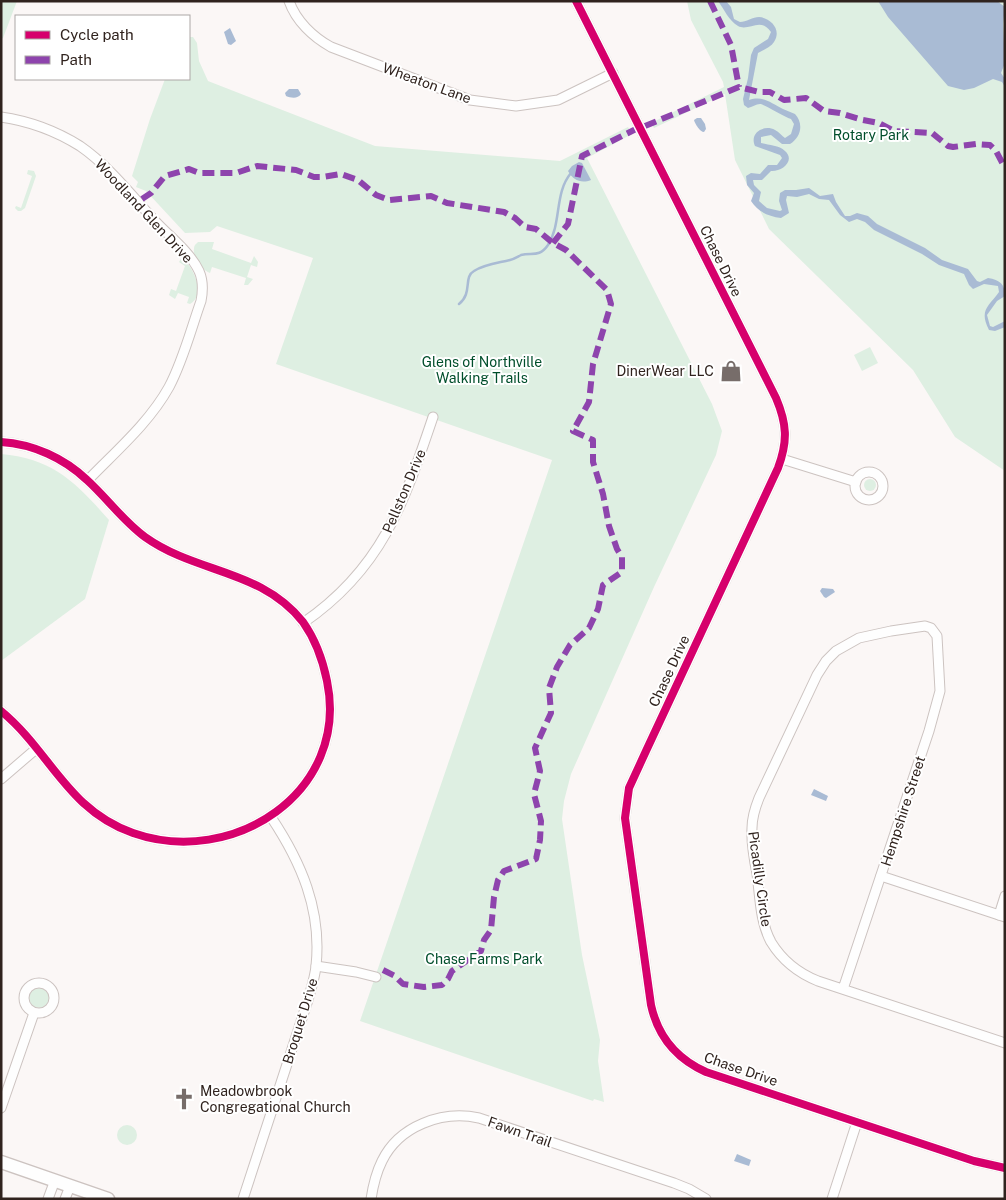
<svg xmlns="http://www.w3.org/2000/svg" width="1006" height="1200" font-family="'Public Sans',sans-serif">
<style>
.green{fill:#deefe2}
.water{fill:#a9bbd4}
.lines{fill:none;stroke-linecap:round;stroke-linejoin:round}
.stream{stroke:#a9bbd4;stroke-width:2.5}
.street-casing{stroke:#ccc3c0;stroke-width:11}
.secondary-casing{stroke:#ccc3c0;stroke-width:15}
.street{stroke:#fefefe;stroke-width:9}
.secondary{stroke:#fefefe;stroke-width:12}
.quiet{stroke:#8e44ad;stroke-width:6;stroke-dasharray:12 6;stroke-linecap:butt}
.cycleway-casing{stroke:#fff;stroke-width:11}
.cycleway{stroke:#d6006c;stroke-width:8}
.labels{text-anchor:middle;stroke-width:4;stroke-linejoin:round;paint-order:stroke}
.street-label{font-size:14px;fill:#30231e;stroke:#fff}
.park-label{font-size:14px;fill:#004e2b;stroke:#fff}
.poi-label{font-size:14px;fill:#30231e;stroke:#fff;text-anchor:end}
</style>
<rect width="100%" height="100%" fill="#fbf7f6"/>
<!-- green -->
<g class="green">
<path d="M1,1H17L3,38L1,39Z"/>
<path d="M687,1H1005V471L955,437L913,370L769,229L735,160L725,94L654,128L651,123L724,87L723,82L691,20Z"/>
<path d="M189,37H193L197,43L199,61L208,81L375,146L560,161L628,127L632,134L587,158L712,404L722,431L716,455L654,587L571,774L564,801L562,819L582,955L600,1040L598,1061L604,1102L594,1099L593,1101L360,1021L552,460L276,364L313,258L217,226L210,232L185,233L146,191L136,187L138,182L132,176L150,119L165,79H189Z"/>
<path d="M28,170L34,171L36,176L25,208L21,211H18L15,208L16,206L21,208L32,176L27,174Z"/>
<path d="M198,242H214L212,249L251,263L254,256L258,262L257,267L251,265L247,277L253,279L248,285H244L246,278L212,267L210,273C203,271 192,256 194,249C194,245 196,244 198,242Z"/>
<path d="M181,259L185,260C194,270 206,295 190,304L187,303L189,297L178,293L175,299L169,295L171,289L176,291L185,266L179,262Z"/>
<path d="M870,347L878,363L862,371L854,355Z"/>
<path d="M1,454C53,458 77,484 109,520L85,599L1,661Z"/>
<circle cx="870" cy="485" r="6"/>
<circle cx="39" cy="998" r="10"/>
<circle cx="127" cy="1135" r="10"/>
</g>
<!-- water -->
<g class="water">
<path d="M718,1H726L731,7L734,19L740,22C746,22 753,17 759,17C771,18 782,30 774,42C771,47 763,50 758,53L749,100C763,95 771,103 783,109C787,111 791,112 795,114C804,124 801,137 790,144H782L771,135L761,137V143C768,145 779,145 785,151C796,161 781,172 771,171L762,180H753L754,185L761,192L759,201L767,208L780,211L782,210L779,201L780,193L785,190H796L809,188L820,196L833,194L836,202L845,216H850L857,213L868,216L877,224L925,248L942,260L968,269L977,281L980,282L988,278C1000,280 1005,284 1005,296L997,301L987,315L990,326L993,327L1005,321V327L995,331L989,330C979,310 988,307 999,292L998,286L984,284L973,289L969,285L964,274L939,265L922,254L874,230L865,222L857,219L849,222L840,215L829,200L819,199L809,194L797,197L787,196L786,200L789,213L781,218C768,216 758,212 751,201L754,193L747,185L746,176L751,173L760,174L768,165H777L782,158L780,155L755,146C749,133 764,124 775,130C779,132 782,136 785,138L791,134L794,124L791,119C784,117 764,104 760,104C756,104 752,107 748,108L744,105L743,99L748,78L751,55L754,48L768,39L771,32C760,16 749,32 738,26C729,21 724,9 718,1Z"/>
<path d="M878,1H997L1005,7L1003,24L1005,63L1001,73L1005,79V87L1002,82L993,79L974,88L964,90L948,86L888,17Z"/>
<path d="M230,28L236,41L231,45L228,44L224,32Z"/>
<path d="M289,89H298L301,94C298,99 291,98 286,96L285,93Z"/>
<path d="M697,118H701L705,124L706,129L704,132C700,132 695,124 694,120Z"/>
<path d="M579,162L582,163L591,180C581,184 573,180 568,171L572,166Z"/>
<path d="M822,588L833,589L835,592L826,598L824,597L820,591Z"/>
<path d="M814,789L828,796L826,801L811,795Z"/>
<path d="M737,1154L751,1160L749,1166L734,1161Z"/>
</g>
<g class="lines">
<!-- stream -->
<path class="stream" d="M459,304C473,293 463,277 474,271C485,264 498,263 510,260C514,259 517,257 521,255C532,252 539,258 548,245C562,223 554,193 571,173"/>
<!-- street casing -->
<g class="street-casing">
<g id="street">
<path d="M289,1C296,21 313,37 331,47L470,100L516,106L558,100L613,73"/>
<path d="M576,1L776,398C787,424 788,441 778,468L646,751L629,788L625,818L651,1005C658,1037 677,1059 706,1072L974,1161L1005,1168"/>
<path d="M1,117C29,121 56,131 80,146C109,166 132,196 156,222C170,237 190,252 199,271C203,280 203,291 201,301C191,329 183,361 169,387C149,423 116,451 88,480"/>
<path d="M1,442C33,444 64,458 87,480C107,498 123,521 145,537C197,574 261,569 303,622C315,639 323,661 327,681C350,792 233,868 133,833C67,810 50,751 1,711"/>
<path d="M782,459L856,482"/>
<circle cx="869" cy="486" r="14"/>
<path d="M303,623C382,569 404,503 433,417"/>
<path d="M1,779L36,749"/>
<path d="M881,876L1005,917"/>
<path d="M999,915L1005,896"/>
<path d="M316,966L356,972L376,977"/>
<circle cx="39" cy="998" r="15"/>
<path d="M843,989L929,731L940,691L937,636L931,628L925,626L891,631L859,638L836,651L826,661L817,675L759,798C755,808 752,817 752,828C751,843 754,859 757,874C760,896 760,922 771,942C782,960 798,973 818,981L1005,1043"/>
<path d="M1,1108L34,1013"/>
<path d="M48,1199L55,1180"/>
<path d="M65,1199L70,1186"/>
<path d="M243,1199L308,1000C311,989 315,977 316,966C322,910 301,862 271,817"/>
<path d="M371,1199C373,1186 376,1173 382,1161C399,1126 442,1110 479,1118L674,1183L689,1189L706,1199"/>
<path d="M832,1199L857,1122"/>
</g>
</g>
<!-- secondary casing -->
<g class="secondary-casing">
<path id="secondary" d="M1,1162L108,1199"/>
</g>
<!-- street -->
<use href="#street" class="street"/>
<!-- secondary -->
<use href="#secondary" class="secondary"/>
<!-- quiet -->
<g class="quiet">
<path d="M710,1L731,45L739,87"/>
<path d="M645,126L739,87L759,92H770L784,100L806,98L824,111L840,113L863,120L879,123L894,131L932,133L948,146L953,147L976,144L990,145L996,151L1005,168"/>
<path d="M142,199L151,193L165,176L189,169L199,173H236L257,166L296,170L314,177H323L341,174L358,180L376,195L389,200L431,196L447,203L504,212L515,218L525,227L536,229L553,243L566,250L607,290L611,304L593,364L589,402L573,431L593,440V462L603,494L609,526L617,549L622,557V572L603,585L598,609L589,628L570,645L557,667L549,688L551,713L535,748L540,771L534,794L541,821L540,840L536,859L504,871L498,880L494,897L491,930L484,940L481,951L452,971L448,979L442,985L424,987L403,984L395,976L381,969"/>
<path d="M553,243L568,224L582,156L636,129"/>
</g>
<!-- cycleway casing -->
<g class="cycleway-casing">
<g id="cycleway">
<path d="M576,1L776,398C787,424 788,441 778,468L646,751L629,788L625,818L651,1005C658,1037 677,1059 706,1072L974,1161L1005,1168"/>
<path d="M1,442C33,444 64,458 87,480C107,498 123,521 145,537C197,574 261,569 303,622C315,639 323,661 327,681C350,792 233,868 133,833C67,810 50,751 1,711"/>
</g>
</g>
<!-- cycleway -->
<use href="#cycleway" class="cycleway"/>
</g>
<!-- icons -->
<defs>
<g id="shop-bare" transform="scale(1.725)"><path d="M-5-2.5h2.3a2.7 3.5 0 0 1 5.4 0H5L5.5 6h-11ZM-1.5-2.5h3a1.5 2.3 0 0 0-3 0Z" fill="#776d6a" stroke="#fff" stroke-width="2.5" paint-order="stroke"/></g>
<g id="church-bare" transform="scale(1.725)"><path d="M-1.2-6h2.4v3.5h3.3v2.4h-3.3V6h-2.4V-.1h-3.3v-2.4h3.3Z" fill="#776d6a" stroke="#fff" stroke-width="2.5" paint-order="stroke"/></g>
</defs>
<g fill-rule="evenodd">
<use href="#shop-bare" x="731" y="371"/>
<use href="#church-bare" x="184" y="1099"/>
</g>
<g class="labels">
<!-- street labels -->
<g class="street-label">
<text transform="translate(427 83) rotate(20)" y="5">Wheaton Lane</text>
<text transform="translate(144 211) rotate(47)" y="5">Woodland Glen Drive</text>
<text transform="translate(721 261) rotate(64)" y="5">Chase Drive</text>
<text transform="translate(404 491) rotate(-67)" y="5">Pellston Drive</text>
<text transform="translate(669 671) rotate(-65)" y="5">Chase Drive</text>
<text transform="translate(903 811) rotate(-72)" y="5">Hempshire Street</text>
<text transform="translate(760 879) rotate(82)" y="5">Picadilly Circle</text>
<text transform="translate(300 1021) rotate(-73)" y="5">Broquet Drive</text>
<text transform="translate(741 1069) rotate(19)" y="5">Chase Drive</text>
<text transform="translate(520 1132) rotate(19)" y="5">Fawn Trail</text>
</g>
<!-- park labels -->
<g class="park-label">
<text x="871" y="140">Rotary Park</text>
<text x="482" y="367">Glens of Northville<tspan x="482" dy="16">Walking Trails</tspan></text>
<text x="484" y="964">Chase Farms Park</text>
</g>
<!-- poi labels -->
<g class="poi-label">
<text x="714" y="376">DinerWear LLC</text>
<text x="200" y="1096" text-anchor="start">Meadowbrook<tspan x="200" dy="16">Congregational Church</tspan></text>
</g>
</g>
<!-- border -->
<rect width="1006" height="1200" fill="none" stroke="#30231e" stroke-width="5"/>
<!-- legend -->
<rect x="15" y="15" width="175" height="65" fill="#ffffff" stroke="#aca7a5"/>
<rect x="25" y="31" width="25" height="8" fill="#d6006c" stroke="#aca7a5"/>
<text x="60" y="40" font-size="15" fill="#30231e">Cycle path</text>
<rect x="25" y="56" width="25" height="8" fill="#8e44ad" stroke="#aca7a5"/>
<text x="60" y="65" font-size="15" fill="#30231e">Path</text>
</svg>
